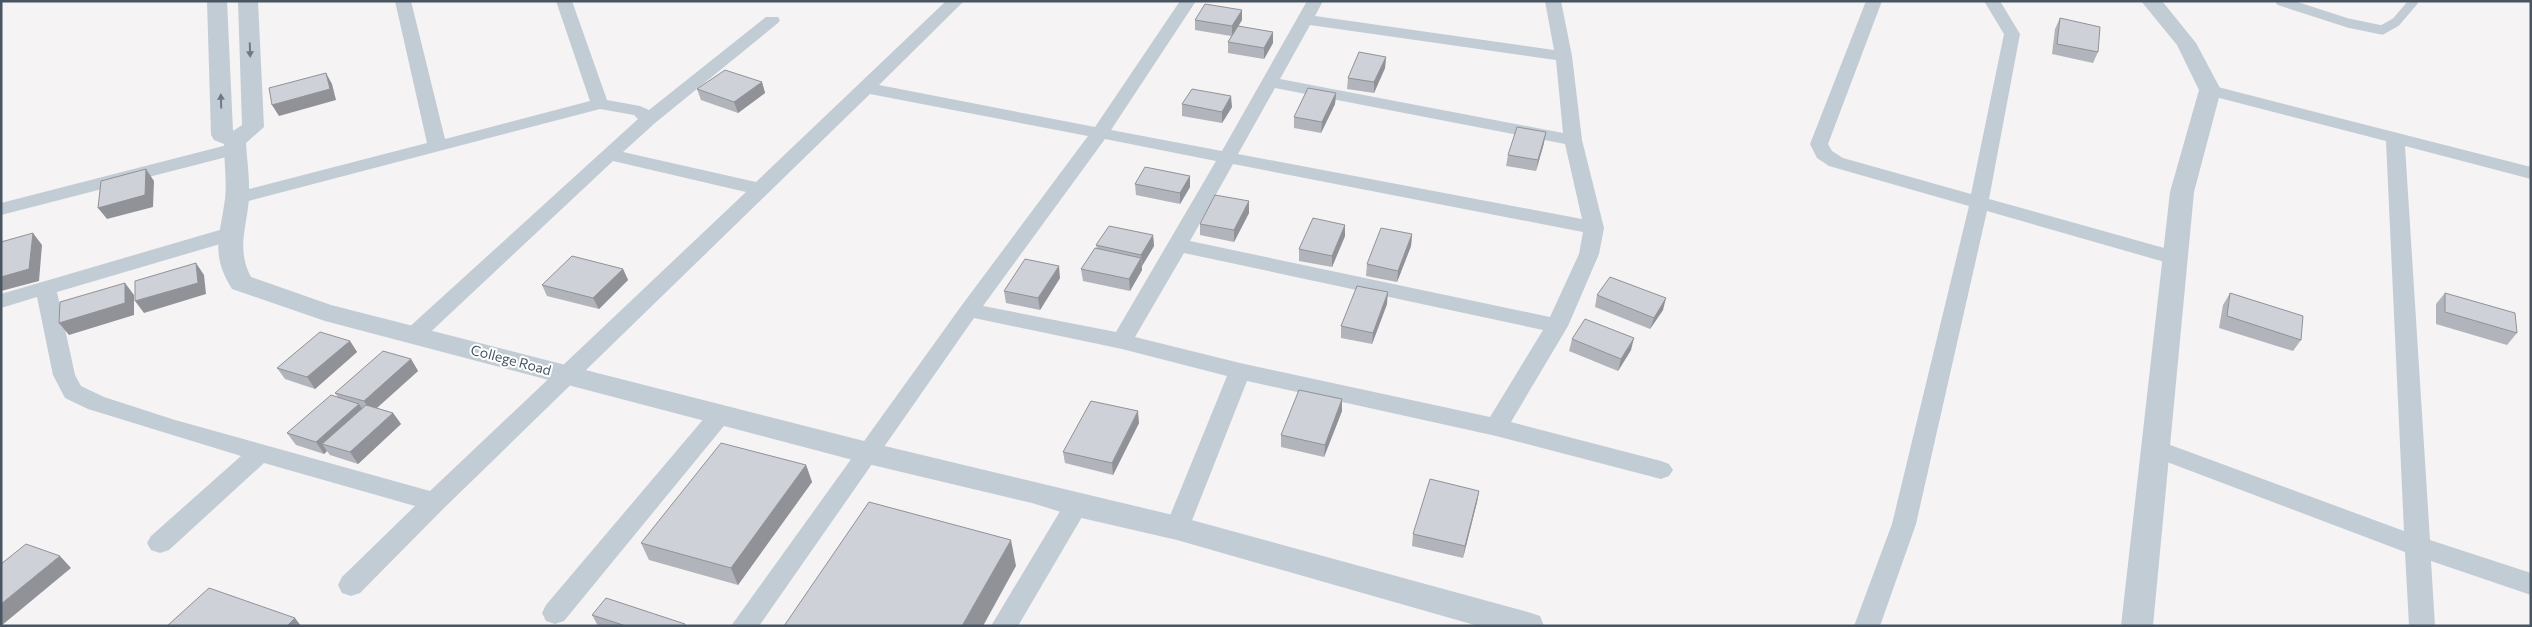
<svg xmlns="http://www.w3.org/2000/svg" width="2532" height="627" font-family="Commissioner,sans-serif">
<style>
.lines{fill:none;stroke-linecap:round;stroke-linejoin:round}
.service{stroke:#c2ccd5;stroke-width:9}
.minor{fill:#c2ccd5;fill-rule:evenodd}
.tertiary{fill:#c2ccd5;fill-rule:evenodd}
.wall{fill:#b1b4ba}
.shaded-wall{fill:#909297}
.building{fill:#ced1d8;stroke:#909297}
.oneway{fill:#6d7985}
.labels{text-anchor:middle;stroke-width:4;stroke-linejoin:round;paint-order:stroke}
.street-label{font-size:14px;fill:#485563;stroke:#fff}
</style>
<rect width="100%" height="100%" fill="#f5f3f3"/>
<g class="lines">
<!-- service -->
<path class="service" d="M2280,1L2348,23L2382,30L2396,22L2414,1"/>
<!-- minor -->
<g class="minor">
<path d="M395,1H411L445,139L590,101L556,1H572L607,100L640,106L649,110L766,17H778L780,20L778,23L655,123L623,152L756,182L946,1H964L879,85L1095,127L1180,1H1196L1111,130L1222,151L1307,1H1323L1315,16L1554,50L1545,1H1561L1572,56L1582,140L1604,228L1599,254L1568,326L1511,422L1661,461L1669,464L1673,470L1669,476L1661,479L1496,436L1247,381L1189,528L1186,535L1177,538L1168,535L1165,528L1227,376L1122,349L974,318L759,626H731L962,305L1088,136L870,94L443,509L360,593L351,596L342,593L338,585L342,577L415,506L264,463L169,550L160,553L151,550L147,543L151,536L241,456L88,409L65,398L53,375L37,297L1,308V294L223,229L230,228L237,229L240,234L237,239L57,292L75,375L81,386L104,397L175,420L430,491L746,192L613,161L422,340L414,342L406,340L403,335L406,330L638,119L634,115L600,109L237,204L230,202L227,198L230,194L427,143ZM1310,25L1556,60L1563,133L1280,79ZM1275,88L1565,144L1582,219L1238,154ZM1105,139L1216,161L1116,332L983,306ZM1233,164L1583,232L1579,254L1550,317L1190,241ZM1184,253L1543,330L1490,417L1240,363L1135,337Z"/>
<path d="M1866,1H1882L1828,144L1832,151L1843,158L1971,194L2004,34L1984,1H2000L2020,34L1989,199L2182,253L2185,258L2182,263L2175,265L1987,211L1916,524L1880,626H1854L1892,524L1969,206L1829,166L1817,158L1810,144Z"/>
<path d="M2210,85L2531,167V179L2405,146L2430,540L2531,573V595L2431,561L2435,626H2409L2405,552L2146,454L2142,448L2146,442L2154,439L2404,531L2386,141L2204,94L2201,90L2204,86Z"/>
<path d="M235,143L242,145L244,149L242,153L1,215V203Z"/>
<path d="M720,407L728,409L731,415L728,421L564,621L555,624L546,621L542,613L546,605L712,409Z"/>
<path d="M1077,495L1086,498L1089,505L1018,626H991L1068,498Z"/>
</g>
<!-- tertiary -->
<g class="tertiary">
<path d="M207,1H227L233,131L242,125L238,1H258L264,127L246,143C247,161 250,180 249,198C247,227 236,249 251,277L331,305L868,442L1177,516L1528,612L1540,616L1544,626H1478L1177,540L1077,517L1032,503L868,464L325,321L232,289C210,254 220,236 225,199C227,181 224,162 224,144L214,140L211,135Z"/>
<path d="M2141,1H2162L2196,43L2221,90L2194,192L2153,626H2121L2170,192L2199,90L2177,45Z"/>
</g>
</g>
<!-- wall -->
<g class="wall">
<path d="M2060,18L2098,52L2093,63L2052,54L2055,29Z"/>
<path d="M1195,20H1242L1238,26L1273,43L1264,59L1228,53V42L1231,36L1195,30Z"/>
<path d="M1386,57L1385,68L1374,93L1347,89L1348,78Z"/>
<path d="M762,82L765,93L738,113L701,100L697,89Z"/>
<path d="M1336,93L1335,104L1321,133L1294,128V117Z"/>
<path d="M1182,104L1232,107L1222,123L1182,116Z"/>
<path d="M1544,143L1536,171L1506,166L1508,155Z"/>
<path d="M1190,176V187L1180,204L1136,195L1135,184Z"/>
<path d="M1249,201V213L1234,242L1200,235V224Z"/>
<path d="M1345,225V236L1332,267L1299,261V249Z"/>
<path d="M1412,234L1411,246L1397,282L1366,276L1367,264Z"/>
<path d="M1153,235L1154,246L1142,266V270L1130,291L1083,281L1081,269L1097,249L1096,245Z"/>
<path d="M623,269L628,280L599,309L547,296L542,285Z"/>
<path d="M1060,278L1040,310L1006,303L1004,291Z"/>
<path d="M2230,293L2301,340L2293,351L2219,328L2223,305Z"/>
<path d="M2445,293L2517,333L2507,345L2436,324V304Z"/>
<path d="M1597,295L1663,310L1650,329L1595,307Z"/>
<path d="M1387,304L1372,344L1341,338V326Z"/>
<path d="M1572,339L1631,350L1618,371L1569,351Z"/>
<path d="M350,341L357,352L315,389L285,379L277,368Z"/>
<path d="M411,359L418,371L377,408L393,413L401,424L358,464L330,455L327,451L324,454L296,445L287,433L338,397L335,393Z"/>
<path d="M1342,411L1324,457L1281,447V435Z"/>
<path d="M1139,423L1113,475L1065,463L1063,452Z"/>
<path d="M806,465L812,482L738,585L649,560L641,543Z"/>
<path d="M1479,491L1477,502L1463,558L1412,546L1413,534Z"/>
<path d="M592,615L686,626H598Z"/>
</g>
<!-- shaded-wall -->
<g class="shaded-wall">
<path d="M1242,10V20L1232,37V26Z"/>
<path d="M1273,32V43L1264,59V48Z"/>
<path d="M1386,57L1385,68L1374,93V82Z"/>
<path d="M326,73L332,84L336,100L279,116L272,105Z"/>
<path d="M762,82L765,93L738,113L734,102Z"/>
<path d="M1336,93L1335,104L1321,133L1322,122Z"/>
<path d="M1231,96L1232,107L1222,123V112Z"/>
<path d="M1546,132L1544,143L1536,171L1538,160Z"/>
<path d="M146,169L154,181L153,207L107,219L98,208Z"/>
<path d="M1190,176V187L1180,204V193Z"/>
<path d="M1249,201V213L1234,242V230Z"/>
<path d="M1345,225V236L1332,267V256Z"/>
<path d="M33,233L42,245L39,281L1,291V277Z"/>
<path d="M1412,234L1411,246L1397,282L1398,271Z"/>
<path d="M1153,235L1154,246L1142,266L1141,255Z"/>
<path d="M1141,258L1142,270L1130,291L1129,279Z"/>
<path d="M196,263L204,275L206,294L144,313L135,301Z"/>
<path d="M1059,266L1060,278L1040,310L1038,298Z"/>
<path d="M623,269L628,280L599,309L593,298Z"/>
<path d="M125,283L134,295V315L69,335L59,323Z"/>
<path d="M1388,292L1387,304L1372,344L1373,333Z"/>
<path d="M1666,298L1663,310L1650,329L1654,318Z"/>
<path d="M1634,338L1631,350L1618,371L1621,359Z"/>
<path d="M350,341L357,352L315,389L307,377Z"/>
<path d="M411,359L418,371L371,413L364,401Z"/>
<path d="M1342,399V411L1324,457L1325,445Z"/>
<path d="M359,404L367,416L322,444L327,451L324,454L316,442Z"/>
<path d="M1138,411L1139,423L1113,475L1112,463Z"/>
<path d="M393,413L401,424L358,464L350,452Z"/>
<path d="M806,465L812,482L738,585L731,568Z"/>
<path d="M1479,491L1477,502L1463,558L1465,546Z"/>
<path d="M1011,540L1016,566L983,626H962Z"/>
<path d="M60,556L71,568L1,626V604Z"/>
<path d="M295,618L301,626H287Z"/>
</g>
<!-- building -->
<g class="building">
<path d="M1205,4L1242,10L1232,26L1195,20Z"/>
<path d="M2060,18L2100,27L2098,52L2057,44Z"/>
<path d="M1238,26L1273,32L1264,48L1228,42Z"/>
<path d="M1359,52L1386,57L1374,82L1348,78Z"/>
<path d="M725,70L762,82L734,102L697,89Z"/>
<path d="M326,73L330,89L272,105L269,88Z"/>
<path d="M1308,88L1336,93L1322,122L1294,117Z"/>
<path d="M1192,89L1231,96L1222,112L1182,104Z"/>
<path d="M1517,127L1546,132L1538,160L1508,155Z"/>
<path d="M1145,167L1190,176L1180,193L1135,184Z"/>
<path d="M146,169L145,195L98,208L101,181Z"/>
<path d="M1215,195L1249,201L1234,230L1200,224Z"/>
<path d="M1313,218L1345,225L1332,256L1299,249Z"/>
<path d="M1109,226L1153,235L1141,255L1096,245Z"/>
<path d="M1381,228L1412,234L1398,271L1367,264Z"/>
<path d="M33,233L29,269L1,277V242Z"/>
<path d="M1095,248L1141,258L1129,279L1081,269Z"/>
<path d="M572,256L623,269L593,298L542,285Z"/>
<path d="M1025,259L1059,266L1038,298L1004,291Z"/>
<path d="M196,263L198,283L135,301V281Z"/>
<path d="M1610,277L1666,298L1654,318L1597,295Z"/>
<path d="M125,283V303L59,323L60,302Z"/>
<path d="M1357,286L1388,292L1373,333L1341,326Z"/>
<path d="M2230,293L2303,316L2301,340L2227,316Z"/>
<path d="M2445,293L2515,313L2517,333L2445,312Z"/>
<path d="M1585,319L1634,338L1621,359L1572,339Z"/>
<path d="M320,332L350,341L307,377L277,368Z"/>
<path d="M383,351L411,359L364,401L335,393Z"/>
<path d="M1299,390L1342,399L1325,445L1281,435Z"/>
<path d="M331,395L359,404L316,442L287,433Z"/>
<path d="M1091,401L1138,411L1112,463L1063,452Z"/>
<path d="M366,405L393,413L350,452L322,444Z"/>
<path d="M721,443L806,465L731,568L641,543Z"/>
<path d="M1430,479L1479,491L1465,546L1413,534Z"/>
<path d="M869,502L1011,540L962,626H784Z"/>
<path d="M26,544L60,556L1,604V564Z"/>
<path d="M209,588L295,618L287,626H167Z"/>
<path d="M606,598L685,624L684,626H626L592,615Z"/>
</g>
<!-- one-way arrows -->
<defs><path id="oneway-solid" d="M-6-.8H1V-3.2L6.5 0L1 3.2V.8H-6Z" transform="scale(1.25)"/></defs>
<g class="oneway">
<use href="#oneway-solid" transform="translate(250 50) rotate(88)"/>
<use href="#oneway-solid" transform="translate(221 101) rotate(-92)"/>
</g>
<g class="labels">
<!-- street labels -->
<g class="street-label">
<text transform="translate(511 360) rotate(15)" y="5">College Road</text>
</g>
</g>
<!-- border -->
<rect width="2532" height="627" fill="none" stroke="#485563" stroke-width="5"/>
</svg>
